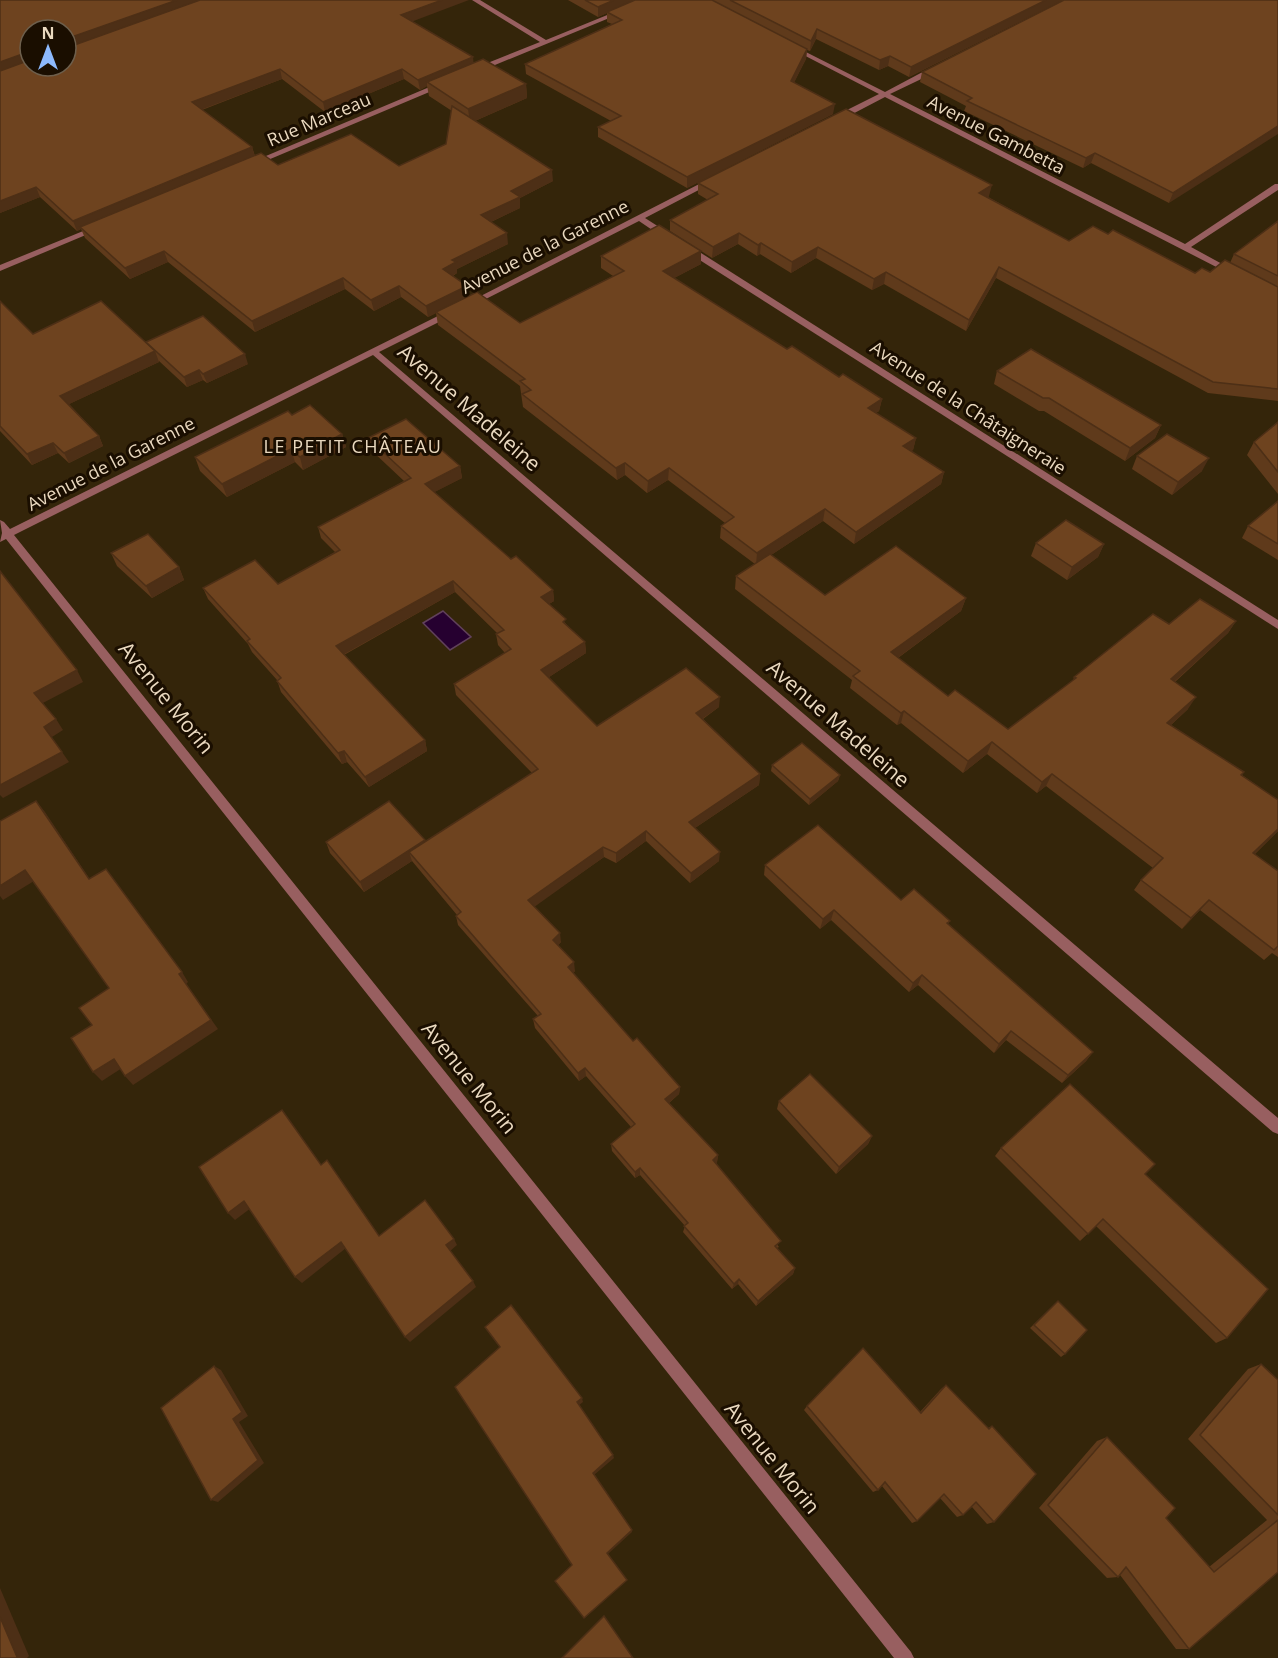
<svg xmlns="http://www.w3.org/2000/svg" width="1278" height="1658" font-family="'Open Sans',sans-serif">
<style>
.water{fill:#260030;stroke:#61415b;stroke-width:1.5}
.lines{fill:none;stroke-linecap:round;stroke-linejoin:round}
.minor{fill:#985f60;fill-rule:evenodd}
.wall{fill:#5f3a1b;fill-rule:evenodd}
.shaded-wall{fill:#4d2f16}
.building{fill:#6e431f;stroke:#4d2f16;stroke-width:1.5}
.labels{text-anchor:middle;stroke-width:6;stroke-linejoin:round;paint-order:stroke}
.far-street-label{font-size:18px;fill:#ead9bf;stroke:#1a0e00}
.far-neighbourhood-label{font-size:18px;letter-spacing:1.5px;fill:#ead9bf;stroke:#1a0e00}
.street-label{font-size:21px;fill:#ead9bf;stroke:#1a0e00}
</style>
<rect width="100%" height="100%" fill="#34250a"/>
<!-- water -->
<path class="water" d="M443,611L471,637L450,650L423,623Z"/>
<g class="lines">
<!-- minor -->
<g class="minor">
<path d="M472,0H480L546,40L644,0H653L478,72H475V68L540,42Z"/>
<path d="M790,46H794L885,92L932,67H938V71L890,94L1185,244L1275,184H1278V190L1191,247L1235,271L1228,273L885,97L841,120H835V116L879,94L790,48Z"/>
<path d="M439,83L446,85L256,165L249,163Z"/>
<path d="M709,179L716,181L645,218L670,234V238H664L639,221L474,305L467,303Z"/>
<path d="M93,227L100,229L0,271V265Z"/>
<path d="M684,246H690L1278,620V629L684,250Z"/>
<path d="M450,310L453,311V315L379,352L1278,1118V1134L1273,1132L373,355L14,535L911,1652L914,1658H894L6,539L0,542L2,533L0,520L4,522L10,529Z"/>
</g>
</g>
<!-- wall -->
<g class="wall">
<path d="M0,0L412,22L474,63L526,84L527,98L475,121L553,181L520,198V208L491,222L508,244L457,269V273L453,276L467,286L468,296L520,323L613,276L601,268V256L701,251V264L674,278L787,349L839,377L882,399L879,411L876,413L916,438L913,450L911,451L944,472L941,484L854,544L823,521L771,555L825,595L966,598L961,611L898,658L948,696L1008,729L1073,681L1074,677L1169,624L1236,621L1228,633L1175,682L1188,709L1171,725L1244,772L1242,775L1278,800V831L1255,854L1278,871V957L1272,953L1264,960L1200,910L1182,929L1134,890L1141,880L1153,868L1046,786L1037,793L987,754L963,773L901,723L897,725L850,688L852,680L735,589L736,576L755,564L720,538L721,526L725,523L668,480L647,493L625,475L617,480L523,407L520,386L438,325L436,313L428,317L401,297L374,311L345,289L255,332L168,262L130,279L85,238L81,229L77,231L40,197L0,213ZM30,30H66L30,66ZM282,79L325,112L404,79L420,90L427,86L429,96L452,111L446,144L399,166L278,165L255,156L252,147L202,110Z"/>
<path d="M568,0H1063L909,77L888,66L879,70L816,39L810,51L807,50L806,59L794,82L833,114L687,188L598,137V127L611,121L526,74L525,64L612,24L607,22V13L598,17Z"/>
<path d="M1278,0L1169,203L1091,163L1083,168L964,111L966,106L920,82L922,72Z"/>
<path d="M698,183L989,196L988,197L1069,241L1108,234L1195,273L1210,272L1230,263L1234,254L1278,221V401L1208,393L996,278L966,331L884,284L872,290L816,258L791,273L760,254L757,256L738,244L712,258L670,231V220L708,200L698,194Z"/>
<path d="M0,301L33,334L147,343L248,364L207,383L203,380L187,387L159,361V362L69,404L99,436L103,446L69,463L58,453L32,465L0,431Z"/>
<path d="M997,371L1161,425L1155,438L1125,461L1044,411H1039L994,384Z"/>
<path d="M1278,422V494L1247,455L1254,442Z"/>
<path d="M342,434L346,447L303,470L295,462L227,497L200,471L195,457Z"/>
<path d="M368,438L460,466L462,478L434,492L511,559L553,590L554,601L549,604L567,625L585,642L586,653L549,677L597,726L719,707L703,719L760,774L759,785L695,828L719,861L690,883L646,841L616,863L604,857L534,906L561,942L558,945L575,971L573,973L633,1041L680,1087L679,1094L669,1103L718,1155L717,1162L716,1163L779,1247L777,1248L795,1268L793,1274L756,1306L738,1284L732,1289L683,1232L685,1226L640,1175L635,1178L612,1151L611,1144L631,1127L586,1076L579,1081L535,1028L533,1019L538,1016L458,925L456,916L457,915L412,861L364,892L330,853L326,842H426L532,773L456,695L454,684L505,653L498,645L496,634L497,633L455,592L344,655L425,740L427,751L369,787L347,762L342,764L281,692L277,680L252,652L248,644L208,599L203,588L278,584L335,552L321,538L318,527L404,481L371,450Z"/>
<path d="M1137,456L1202,471L1172,495L1132,469Z"/>
<path d="M1278,501V560L1242,538L1248,526Z"/>
<path d="M1036,543L1104,544L1098,557L1067,580L1031,556Z"/>
<path d="M111,553L179,567L184,580L152,598L117,566Z"/>
<path d="M772,765L840,775L838,781L809,805L771,771Z"/>
<path d="M765,865L901,900L950,921L948,924L1093,1052L1086,1061L1062,1083L1006,1040L994,1053L918,985L909,992L831,920L820,929L764,875Z"/>
<path d="M779,1101L872,1136L868,1144L836,1174L777,1109Z"/>
<path d="M1001,1148L1145,1174L1227,1338L1216,1343L1096,1226L1080,1241L995,1156Z"/>
<path d="M1058,1301L1065,1354L1061,1357L1030,1328Z"/>
<path d="M1261,1364L1278,1380V1572L1189,1649H1176L1120,1575L1118,1577L1107,1578L1039,1508L1097,1441L1107,1437L1166,1518L1209,1567L1267,1520L1188,1439L1248,1369Z"/>
<path d="M946,1385L988,1428L992,1426L994,1522L987,1524L972,1507L963,1515L957,1517L940,1498L917,1521L912,1523L882,1486L878,1490L873,1492L804,1410L807,1406L920,1412L941,1389Z"/>
</g>
<!-- shaded-wall -->
<g class="shaded-wall">
<path d="M177,0H207L66,51V39Z"/>
<path d="M442,0H469L403,25L401,15Z"/>
<path d="M614,0H638L607,12V13L598,17V7Z"/>
<path d="M1046,0H1063L909,77L911,67Z"/>
<path d="M817,29L816,39L810,51L811,41Z"/>
<path d="M807,49L806,59L790,91L791,81Z"/>
<path d="M25,53L29,63L0,74V62Z"/>
<path d="M890,56L888,66L879,70L880,60Z"/>
<path d="M473,57L474,67L427,82V86L420,90L418,80Z"/>
<path d="M280,69L282,79L195,112L192,102Z"/>
<path d="M402,69L404,79L325,112L323,102Z"/>
<path d="M526,84L527,98L470,123L468,109Z"/>
<path d="M835,104L833,114L687,188V177Z"/>
<path d="M1278,126V134L1169,203L1173,193Z"/>
<path d="M252,147L255,157L80,227L81,229L77,231L73,221Z"/>
<path d="M1095,153L1091,163L1083,168L1086,158Z"/>
<path d="M552,170L553,181L520,198V208L482,226L481,215L511,191Z"/>
<path d="M992,185L989,196L976,204L979,193Z"/>
<path d="M36,187L40,197L0,213V201Z"/>
<path d="M507,233L508,244L457,269V273L445,280L443,269L452,260Z"/>
<path d="M739,233L738,244L712,258L713,247Z"/>
<path d="M761,243L760,254L757,256L758,245Z"/>
<path d="M818,247L816,258L791,273L792,262Z"/>
<path d="M164,251L168,262L130,279L125,268Z"/>
<path d="M701,251V264L663,284V271Z"/>
<path d="M999,267L996,278L966,331L969,320Z"/>
<path d="M886,272L884,284L872,290L874,279Z"/>
<path d="M343,278L345,289L255,332L252,321Z"/>
<path d="M399,286L401,297L374,311L371,300Z"/>
<path d="M467,286L469,297L428,317L426,306Z"/>
<path d="M155,351L159,362L65,406L60,396Z"/>
<path d="M245,354L248,364L207,383L203,374Z"/>
<path d="M199,370L203,380L187,387L184,377Z"/>
<path d="M882,399L879,411L866,420L868,408Z"/>
<path d="M1161,425L1155,438L1125,461L1130,448Z"/>
<path d="M342,434L346,447L303,470L300,457Z"/>
<path d="M99,436L103,446L69,463L64,453Z"/>
<path d="M916,438L913,450L900,458L903,446Z"/>
<path d="M53,443L58,453L32,465L27,454Z"/>
<path d="M291,449L295,462L227,497L222,484Z"/>
<path d="M1209,458L1202,471L1172,495L1178,482Z"/>
<path d="M625,463V475L617,480L616,468Z"/>
<path d="M460,466L462,478L427,496L425,484Z"/>
<path d="M669,468L668,480L647,493L648,481Z"/>
<path d="M944,472L941,484L854,544L856,532Z"/>
<path d="M825,509L823,521L756,565L757,553Z"/>
<path d="M1104,544L1098,557L1067,580L1072,567Z"/>
<path d="M179,567L184,580L152,598L146,586Z"/>
<path d="M453,581L455,592L339,657L336,646Z"/>
<path d="M553,590L554,601L542,608L541,597Z"/>
<path d="M966,598L961,611L888,665L891,652Z"/>
<path d="M1236,621L1228,633L1164,691L1171,679Z"/>
<path d="M585,642L586,653L543,681L541,670Z"/>
<path d="M77,670L83,682L41,704L34,693Z"/>
<path d="M720,697L719,707L696,723V713Z"/>
<path d="M1196,697L1188,709L1160,735L1167,723Z"/>
<path d="M904,711L901,723L897,725L901,713Z"/>
<path d="M56,719L63,730L52,737L44,727Z"/>
<path d="M425,740L427,751L369,787L365,777Z"/>
<path d="M992,742L987,754L963,773L968,761Z"/>
<path d="M344,751L347,762L342,764L338,753Z"/>
<path d="M62,752L69,762L3,798L0,795V785Z"/>
<path d="M760,774L759,785L689,832V822Z"/>
<path d="M1052,774L1046,786L1037,793L1042,782Z"/>
<path d="M840,775L838,781L809,805L810,799Z"/>
<path d="M36,801L45,812L97,890L89,879Z"/>
<path d="M1278,829V831L1244,864L1253,853Z"/>
<path d="M646,831V841L616,863V853Z"/>
<path d="M425,840L428,851L409,852L412,861L364,892L360,882Z"/>
<path d="M603,847L604,857L530,910L528,900Z"/>
<path d="M720,852L719,861L690,883L691,873Z"/>
<path d="M25,870L34,881L3,900L0,896V886Z"/>
<path d="M1209,900L1200,910L1182,929L1191,918Z"/>
<path d="M834,910L831,920L820,929L823,919Z"/>
<path d="M560,933L561,942L555,949L553,940Z"/>
<path d="M574,962L575,971L569,976L568,967Z"/>
<path d="M182,972L188,982L186,984L218,1029L133,1085L125,1076L179,974Z"/>
<path d="M922,975L918,985L909,992L913,983Z"/>
<path d="M1011,1031L1006,1040L994,1053L999,1044Z"/>
<path d="M1093,1052L1086,1061L1062,1083L1068,1075Z"/>
<path d="M114,1059L122,1068L102,1081L93,1072Z"/>
<path d="M585,1068L586,1076L579,1081L578,1073Z"/>
<path d="M680,1087L679,1094L665,1106V1099Z"/>
<path d="M872,1136L868,1144L836,1174L839,1167Z"/>
<path d="M718,1155L717,1162L712,1167L713,1160Z"/>
<path d="M640,1168V1175L635,1178V1172Z"/>
<path d="M244,1201L251,1208L235,1220L228,1213Z"/>
<path d="M454,1239L457,1245L449,1252L446,1245Z"/>
<path d="M341,1242L346,1248L302,1283L295,1277Z"/>
<path d="M795,1268L793,1274L756,1306L758,1301Z"/>
<path d="M739,1279L738,1284L732,1289L734,1284Z"/>
<path d="M473,1281L476,1287L410,1342L405,1337Z"/>
<path d="M214,1366L221,1370L248,1416L239,1422L264,1463L218,1502L211,1500L233,1419Z"/>
<path d="M582,1398L583,1402L578,1406L577,1402Z"/>
<path d="M613,1455L614,1458L594,1475L593,1473Z"/>
<path d="M632,1530V1532L608,1554L607,1553Z"/>
<path d="M627,1580L585,1618H584Z"/>
<path d="M0,1588L29,1656L27,1658H16L0,1617Z"/>
</g>
<!-- building -->
<g class="building">
<path d="M0,0H177L66,39V30H30V54L25,53L0,62Z"/>
<path d="M200,0H442L401,15L473,57L418,80L402,69L323,102L280,69L192,102L252,147L73,221L36,187L0,201V71L30,60V66H66V48Z"/>
<path d="M585,0H614L598,7Z"/>
<path d="M635,0H712L807,49L791,81L835,104L687,177L598,127L621,116L525,64L622,20L607,12Z"/>
<path d="M730,0H1046L911,67L890,56L880,60L817,29L811,41Z"/>
<path d="M1064,0H1278V126L1173,193L1095,153L1086,158L967,101L972,98L922,72Z"/>
<path d="M483,59L526,84L468,109L427,82Z"/>
<path d="M452,106L552,170L511,191L520,197L481,215L507,233L452,260L456,262L443,269L467,286L426,306L399,286L371,300L343,278L252,321L164,251L125,268L80,227L261,153L278,165L351,134L399,166L446,144Z"/>
<path d="M846,109L992,185L979,193L1069,241L1093,226L1108,234L1113,230L1195,273L1202,268L1210,272L1225,260L1278,287V389L1213,382L999,267L969,320L886,272L874,279L818,247L792,262L761,243L758,245L739,233L713,247L670,220L718,194L698,183Z"/>
<path d="M1278,221V276L1234,254Z"/>
<path d="M659,225L701,251L663,271L787,349L792,346L839,377L843,374L882,399L868,408L916,438L903,446L944,472L856,532L825,509L757,553L721,526L734,517L669,468L648,481L625,463L616,468L522,394L531,390L520,381L525,379L436,312L477,292L520,323L624,271L601,256Z"/>
<path d="M0,301L33,334L101,301L155,351L60,396L99,436L64,453L53,443L27,454L0,426Z"/>
<path d="M203,316L245,354L203,374L199,370L184,377L146,342Z"/>
<path d="M1031,349L1161,425L1130,448L1049,398H1043L997,371Z"/>
<path d="M310,405L342,434L300,457L291,449L222,484L195,457L288,411L292,415Z"/>
<path d="M406,419L460,466L425,484L511,559L516,556L553,590L541,597L566,619L563,622L585,642L541,670L597,726L686,668L720,697L696,713L760,774L689,822L720,852L691,873L646,831L616,853L603,847L528,900L560,933L553,940L574,962L568,967L633,1041L637,1038L680,1087L665,1099L718,1155L713,1160L781,1241L775,1246L795,1268L758,1301L739,1279L734,1284L684,1226L688,1223L640,1168L635,1172L611,1144L635,1124L585,1068L578,1073L533,1019L541,1014L456,916L461,912L409,852L538,769L454,684L511,649L496,634L504,630L453,581L336,646L425,740L365,777L344,751L338,753L277,681L281,678L247,641L250,639L203,588L255,560L278,584L340,550L318,527L411,478L368,438Z"/>
<path d="M1278,422V472L1254,442Z"/>
<path d="M1167,434L1209,458L1178,482L1137,456Z"/>
<path d="M1278,501V544L1248,526Z"/>
<path d="M1066,520L1104,544L1072,567L1036,543Z"/>
<path d="M148,534L179,567L146,586L111,553Z"/>
<path d="M896,546L966,598L891,652L948,696L955,690L1008,729L1076,678L1074,677L1153,614L1169,624L1200,599L1236,621L1171,679L1196,697L1167,723L1244,772L1241,775L1278,800V829L1253,853L1278,871V946L1274,950L1209,900L1191,918L1141,880L1163,858L1052,774L1042,782L992,742L968,761L904,711L901,713L853,676L860,671L736,576L770,554L825,595Z"/>
<path d="M0,571L77,670L34,693L56,719L44,727L62,752L0,785Z"/>
<path d="M802,743L840,775L810,799L772,765Z"/>
<path d="M36,801L89,879L106,869L182,972L179,974L211,1020L125,1076L114,1059L93,1072L71,1038L92,1025L79,1008L109,988L25,870L0,886V821Z"/>
<path d="M389,801L425,840L360,882L326,842Z"/>
<path d="M818,825L901,900L914,889L950,921L947,923L1093,1052L1068,1075L1011,1031L999,1044L922,975L913,983L834,910L823,919L765,865Z"/>
<path d="M810,1074L872,1136L839,1167L779,1101Z"/>
<path d="M1070,1084L1155,1164L1145,1174L1268,1289L1227,1338L1103,1219L1088,1234L1001,1148Z"/>
<path d="M282,1110L321,1165L327,1160L379,1236L425,1200L454,1239L446,1245L473,1281L405,1337L341,1242L295,1277L244,1201L228,1213L199,1167Z"/>
<path d="M1058,1301L1087,1330L1065,1354L1034,1325Z"/>
<path d="M511,1305L582,1398L577,1402L613,1455L593,1473L632,1530L607,1553L627,1580L584,1618L555,1581L572,1565L455,1387L500,1347L485,1327Z"/>
<path d="M863,1348L921,1413L946,1385L989,1429L992,1426L1036,1474L994,1522L976,1502L963,1515L944,1494L917,1521L885,1482L878,1490L807,1406Z"/>
<path d="M1261,1364L1278,1380V1515L1200,1435Z"/>
<path d="M214,1366L242,1412L233,1419L258,1460L211,1500L161,1408Z"/>
<path d="M1107,1437L1175,1508L1166,1518L1214,1572L1278,1520V1572L1189,1649L1126,1567L1118,1577L1048,1505Z"/>
<path d="M604,1616L633,1658H562Z"/>
<path d="M0,1617L17,1657L16,1658H0Z"/>
</g>
<g class="labels">
<!-- far-street labels -->
<g class="far-street-label">
<text transform="translate(319 120) rotate(-23)" y="6">Rue Marceau</text>
<text transform="translate(996 135) rotate(27)" y="6">Avenue Gambetta</text>
<text transform="translate(545 247) rotate(-27)" y="6">Avenue de la Garenne</text>
<text transform="translate(968 408) rotate(33)" y="6">Avenue de la Châtaigneraie</text>
<text transform="translate(111 464) rotate(-27)" y="6">Avenue de la Garenne</text>
</g>
<!-- far-neighbourhood labels -->
<g class="far-neighbourhood-label">
<text x="353" y="453">LE PETIT CHÂTEAU</text>
</g>
<!-- street labels -->
<g class="street-label">
<text transform="translate(469 408) rotate(41)" y="7">Avenue Madeleine</text>
<text transform="translate(166 698) rotate(51)" y="7">Avenue Morin</text>
<text transform="translate(838 724) rotate(41)" y="7">Avenue Madeleine</text>
<text transform="translate(469 1078) rotate(51)" y="7">Avenue Morin</text>
<text transform="translate(772 1458) rotate(51)" y="7">Avenue Morin</text>
</g>
</g>
<!-- north arrow -->
<g transform="translate(48 48)"><circle r="28" fill="#1a0e00" stroke="#6d5f4c" stroke-width="1.5"/>
<path d="M0-4.5L10 22L0 15L-10 22Z" fill="#8db9fc"/>
<text y="-9" font-size="16" font-weight="bold" text-anchor="middle" fill="#ead9bf">N</text>
</g>
</svg>
